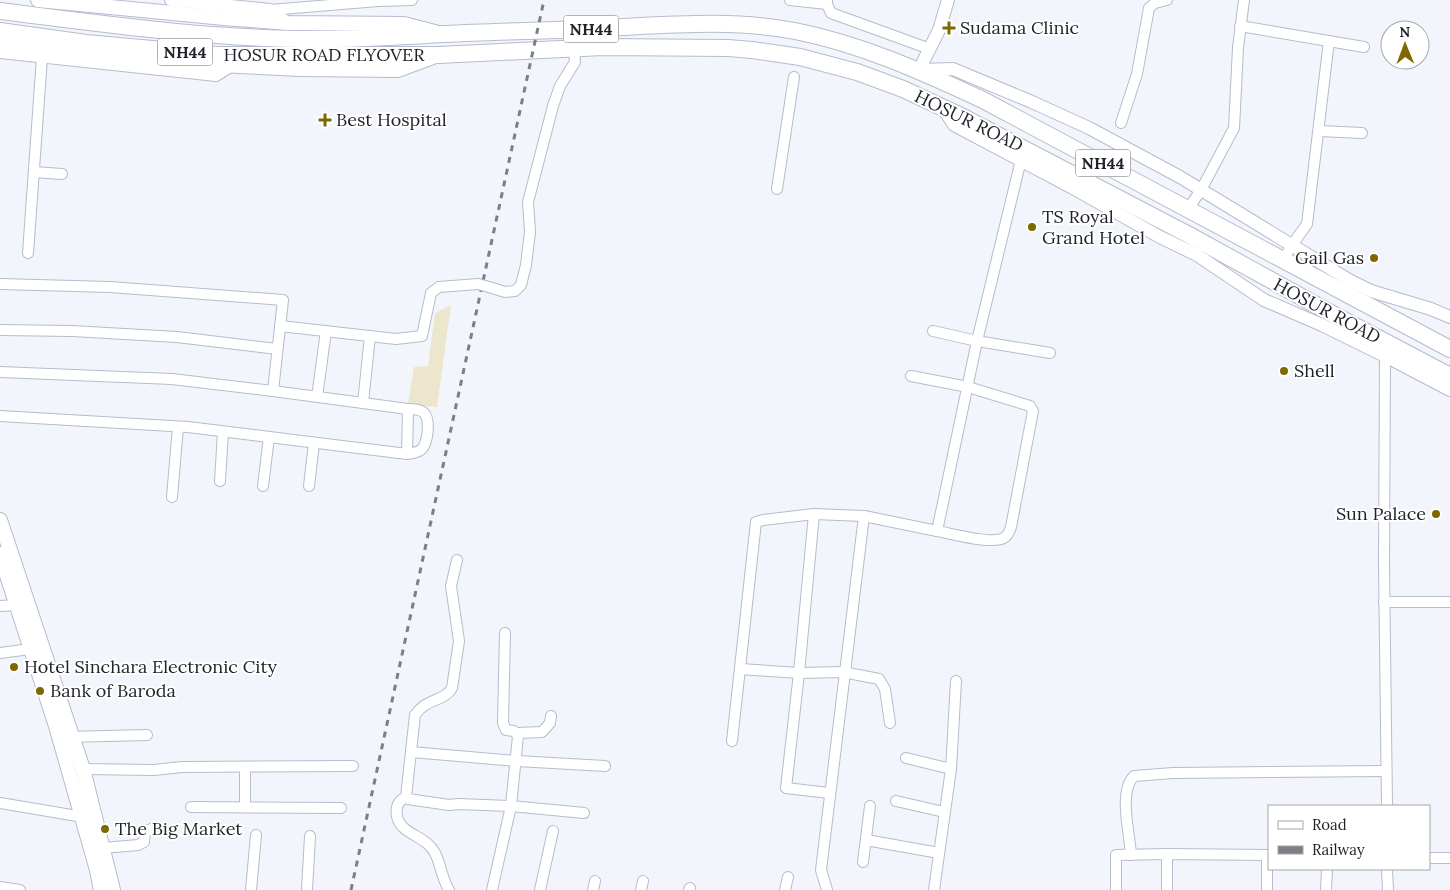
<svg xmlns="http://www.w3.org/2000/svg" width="1450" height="890" font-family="Lora,serif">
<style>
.green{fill:#ece6cd}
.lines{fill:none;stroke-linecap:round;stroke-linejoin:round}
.minor-casing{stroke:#b5bccd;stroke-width:12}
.tertiary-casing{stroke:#b5bccd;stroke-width:14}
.secondary-casing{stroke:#b5bccd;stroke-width:16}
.trunk-casing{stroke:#b5bccd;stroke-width:18}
.minor{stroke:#fff;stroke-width:10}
.tertiary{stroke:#fff;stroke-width:12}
.secondary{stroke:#fff;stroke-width:14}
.trunk{stroke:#fff;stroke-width:16}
.rail{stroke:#7c7f85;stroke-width:3;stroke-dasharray:6 6;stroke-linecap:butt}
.minor-bridge-casing{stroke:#b5bccd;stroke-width:12;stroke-linecap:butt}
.minor-bridge{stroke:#fff;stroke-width:10}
.poi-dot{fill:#7e6800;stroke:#fff;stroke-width:2}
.labels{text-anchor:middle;stroke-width:4;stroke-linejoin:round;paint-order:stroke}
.shield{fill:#fff;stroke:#626468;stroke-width:1}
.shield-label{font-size:16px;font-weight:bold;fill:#1f2228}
.poi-label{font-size:18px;fill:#1f2228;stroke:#fff;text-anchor:start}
.street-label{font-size:18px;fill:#1f2228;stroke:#fff}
</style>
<rect width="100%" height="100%" fill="#f2f5fc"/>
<!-- green -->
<path class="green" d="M451,305L437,407L408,405L414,367L428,366L435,313Z"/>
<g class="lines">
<!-- minor casing -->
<g class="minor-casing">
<g id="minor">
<path d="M790,0L827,4"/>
<path d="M827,0V4L831,13L930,49"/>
<path d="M378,1L412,0"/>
<path d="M270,10L378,1V0"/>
<path d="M1240,26L1364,47"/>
<path d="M1121,123L1137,74L1149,8L1155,3L1167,0"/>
<path d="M1320,131L1362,133"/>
<path d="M34,172L62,174"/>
<path d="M777,189L794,77"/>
<path d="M1188,209L1201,190L1234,128L1238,48L1244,0"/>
<path d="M28,253L42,57"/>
<path d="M1283,261L1292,245L1307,224L1329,41"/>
<path d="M0,284L110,287L283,300L273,391L408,409L407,454L188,427L0,416"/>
<path d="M489,287L505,292L515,291L521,285L526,265L530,232L528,202L553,106L560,86L575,62L574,48"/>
<path d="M280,326L396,339L422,336L431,293L439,287L478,284"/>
<path d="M0,330L72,331L177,337L277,349"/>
<path d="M933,331L977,341L1050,353"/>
<path d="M1385,356L1384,564L1387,806"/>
<path d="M0,372L172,379L273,391"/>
<path d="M911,376L968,387L1030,406L1033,411L1011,527C1010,530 1008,535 1005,537C995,546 950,533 937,531"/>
<path d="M317,397L326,331"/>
<path d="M363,403L370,336"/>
<path d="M407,454C412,453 418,453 422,449C428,442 431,418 423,412C419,409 413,409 408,409"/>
<path d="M220,481L223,432"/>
<path d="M263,486L269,437"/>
<path d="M309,486L314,443"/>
<path d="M172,497L178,427"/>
<path d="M814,514L799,673L786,788L829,793"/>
<path d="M457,560L451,586L459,641L452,688C444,702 426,698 415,715L406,797L408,799L449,805L458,804L511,806L584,813"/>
<path d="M1384,602H1450"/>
<path d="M0,606L17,605"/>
<path d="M0,653L30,649"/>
<path d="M740,669L799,673L843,672L879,679L885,689L890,723"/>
<path d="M517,733L542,732L550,723L551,716"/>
<path d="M66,737L147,735"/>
<path d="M732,741L756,522L763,520L814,514L864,516"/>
<path d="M411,752L517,761L605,766"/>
<path d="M906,758L951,769"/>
<path d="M83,769L154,770L182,767L353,766"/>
<path d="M406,797C393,803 394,820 405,829C415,837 428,840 435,853C441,865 442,879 449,890"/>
<path d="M896,801L944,812"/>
<path d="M0,803L83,817"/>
<path d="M191,807L341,808"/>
<path d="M245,807V767"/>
<path d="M866,840L939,853"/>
<path d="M103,848L138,845L144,842L145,832L155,827"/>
<path d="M1131,855C1130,834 1118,792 1134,776L1173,773L1386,771"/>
<path d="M1267,855V890"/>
<path d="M1429,858H1450"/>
<path d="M863,862L870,806"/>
<path d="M1387,869L1388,890"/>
<path d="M0,887L20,890"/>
<path d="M251,890L256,835"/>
<path d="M307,890L310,836"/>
<path d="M492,890L511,806L518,736L514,731L506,730L503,723L505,633"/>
<path d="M540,890L553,831"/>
<path d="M593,890L595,881"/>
<path d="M641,890L643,881"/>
<path d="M689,890L690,888"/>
<path d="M785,890L788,877"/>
<path d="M827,890L821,870L864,516L937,531L977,341L1021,160"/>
<path d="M934,890L951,769L956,681"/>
<path d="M1116,890V855L1167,854"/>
<path d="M1167,890V854L1269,855"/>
<path d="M1326,890L1327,869"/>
</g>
</g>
<!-- tertiary casing -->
<g class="tertiary-casing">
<g id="tertiary">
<path d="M171,0L270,10L288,23"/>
<path d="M948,0L939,30L919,70L953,69L1032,102L1089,128L1180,177L1349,280L1371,291L1431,309L1450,317"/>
<path d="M0,52L216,75L230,66"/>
<path d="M943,108L954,125L1071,187L1160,237L1197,255L1264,300L1322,325L1385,356L1450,390"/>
</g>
</g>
<!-- secondary casing -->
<g class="secondary-casing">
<g id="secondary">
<path d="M38,0L224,18L288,23L404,24L435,32"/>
<path d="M0,41L92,54L197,64L300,69L398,70L433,57"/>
<path d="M0,520L83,769L113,890"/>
<path d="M0,554L56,726L97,870L101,890"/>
</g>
</g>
<!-- trunk casing -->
<g class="trunk-casing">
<g id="trunk">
<path d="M0,11C104,24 209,39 314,39C358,40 401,36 445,34C498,31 552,31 605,28C669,25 732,19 795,31C861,44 923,72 983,100L1450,349"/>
<path d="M0,31L86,43L218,55H439L603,47L728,48L752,50L800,57L857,72L903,89L963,117L1189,235L1336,316L1450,376"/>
</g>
</g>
<!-- minor -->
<use href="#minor" class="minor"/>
<!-- tertiary -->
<use href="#tertiary" class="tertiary"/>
<!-- secondary -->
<use href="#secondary" class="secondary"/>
<!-- trunk -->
<use href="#trunk" class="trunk"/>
<!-- rail -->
<path class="rail" d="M351,890L544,0"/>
<!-- minor-bridge casing -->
<g class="minor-bridge-casing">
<path id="minor-bridge" d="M478,284L489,287"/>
</g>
<!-- minor-bridge -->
<use href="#minor-bridge" class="minor-bridge"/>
</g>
<!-- markers -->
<g class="poi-dot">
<path d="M946.5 20.5h5v5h5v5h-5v5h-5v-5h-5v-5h5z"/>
<path d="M322.5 112.5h5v5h5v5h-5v5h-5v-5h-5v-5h5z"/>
<circle cx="1032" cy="227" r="5"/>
<circle cx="1374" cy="258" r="5"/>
<circle cx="1284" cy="371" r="5"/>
<circle cx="1436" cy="514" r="5"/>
<circle cx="14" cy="667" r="5"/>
<circle cx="40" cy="691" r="5"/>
<circle cx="105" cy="829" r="5"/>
</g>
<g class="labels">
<!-- shield labels -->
<g class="shield">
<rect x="563.5" y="15.5" width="55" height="27" rx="4"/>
<rect x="157.5" y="38.5" width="55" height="27" rx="4"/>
<rect x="1075.5" y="149.5" width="55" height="27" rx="4"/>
</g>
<g class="shield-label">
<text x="591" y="35">NH44</text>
<text x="185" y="58">NH44</text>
<text x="1103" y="169">NH44</text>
</g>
<!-- poi labels -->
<g class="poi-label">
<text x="960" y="34">Sudama Clinic</text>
<text x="336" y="126">Best Hospital</text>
<text x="1042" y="223">TS Royal<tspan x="1042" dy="21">Grand Hotel</tspan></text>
<text x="1364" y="264" text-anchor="end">Gail Gas</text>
<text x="1294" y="377">Shell</text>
<text x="1426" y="520" text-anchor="end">Sun Palace</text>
<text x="24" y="673">Hotel Sinchara Electronic City</text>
<text x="50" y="697">Bank of Baroda</text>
<text x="115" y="835">The Big Market</text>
</g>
<!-- street labels -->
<g class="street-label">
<text x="324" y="61">HOSUR ROAD FLYOVER</text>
<text transform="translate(969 121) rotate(26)" y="6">HOSUR ROAD</text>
<text transform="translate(1327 311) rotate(28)" y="6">HOSUR ROAD</text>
</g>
</g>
<!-- legend -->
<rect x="1268" y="805" width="162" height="65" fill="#ffffff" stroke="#a5a7a9"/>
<rect x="1278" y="821" width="25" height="8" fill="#ffffff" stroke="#a5a7a9"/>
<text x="1312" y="830" font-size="15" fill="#1f2228">Road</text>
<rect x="1278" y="846" width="25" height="8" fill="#7c7f85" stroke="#a5a7a9"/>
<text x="1312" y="855" font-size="15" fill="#1f2228">Railway</text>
<!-- north arrow -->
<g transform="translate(1405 45) rotate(359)"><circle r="24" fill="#ffffff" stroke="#a5a7a9"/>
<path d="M0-4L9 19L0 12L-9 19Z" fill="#7e6800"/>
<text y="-8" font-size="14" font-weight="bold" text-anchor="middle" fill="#1f2228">N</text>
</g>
</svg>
